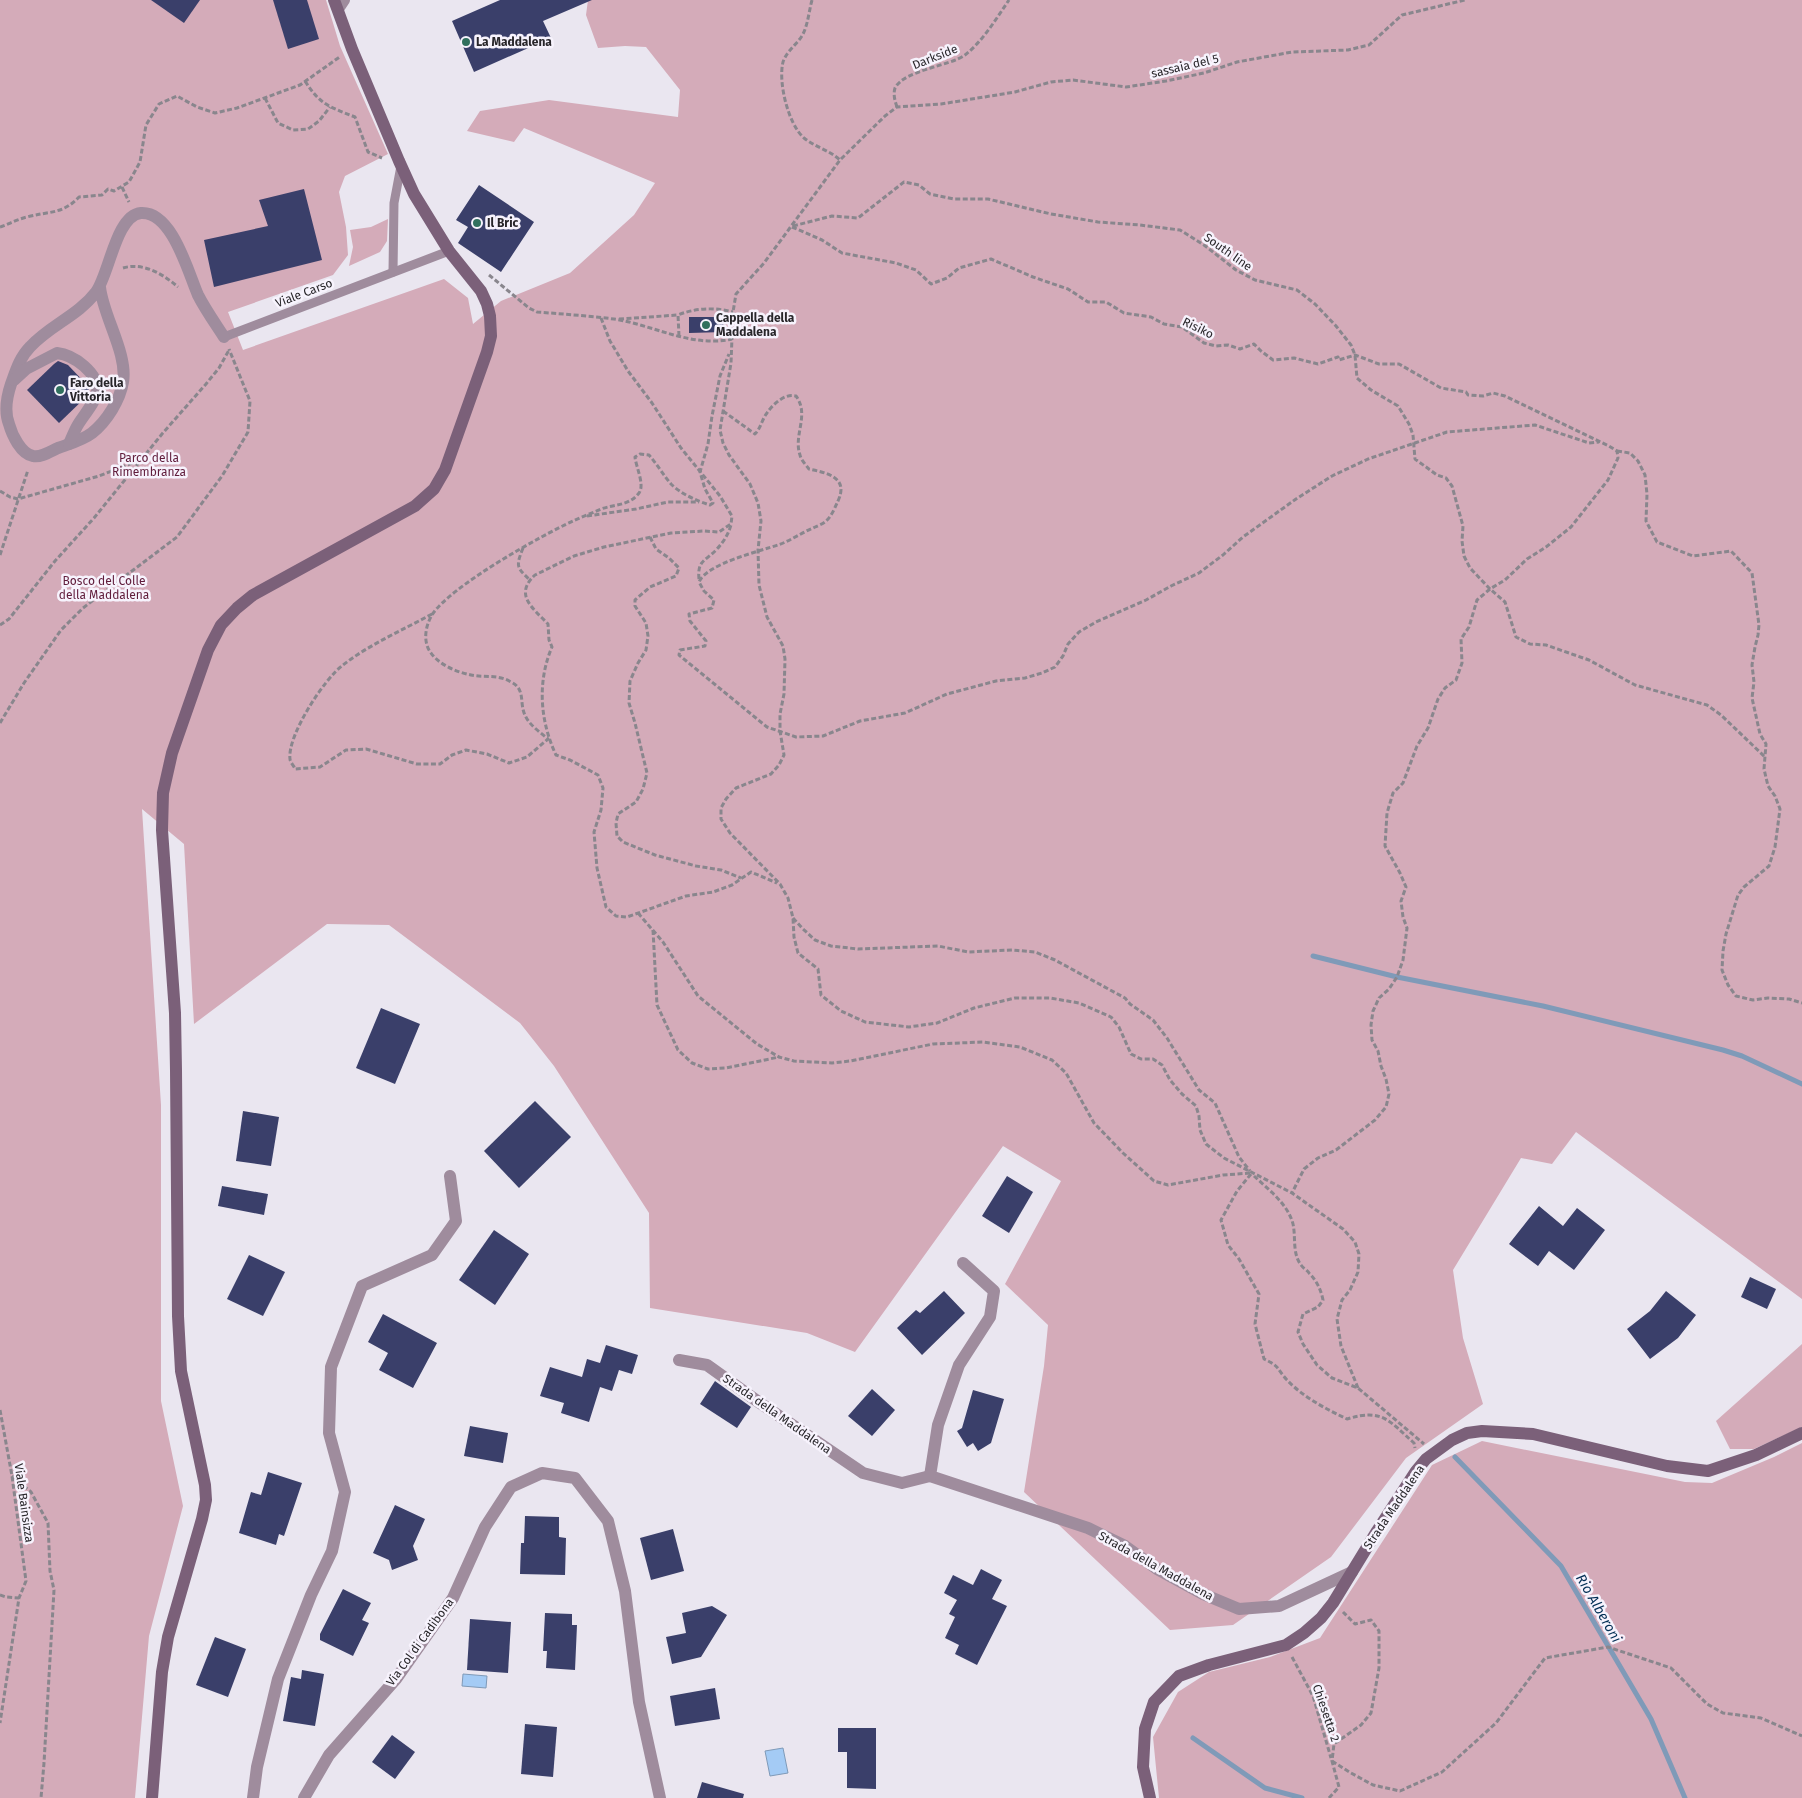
<svg xmlns="http://www.w3.org/2000/svg" width="1802" height="1798" font-family="'Fira Sans',sans-serif">
<style>
.green{fill:#d4abb9}
.water{fill:#a4cbf5;stroke:#7f9ab8}
.lines{fill:none;stroke-linecap:round;stroke-linejoin:round}
.stream{stroke:#7f9ab8;stroke-width:5}
.building{fill:#3a3f6a}
.path{stroke:#89868d;stroke-width:3;stroke-dasharray:5 2.5;stroke-linecap:butt}
.lane{stroke:#9f8c9d;stroke-width:9}
.street{stroke:#9f8c9d;stroke-width:12}
.secondary{stroke:#7b6079;stroke-width:12}
.poi-dot{fill:#31705e;stroke:#f7f3fd;stroke-width:2}
.labels{text-anchor:middle;stroke-width:5;stroke-linejoin:round;paint-order:stroke}
.poi-label{font-size:12px;font-weight:bold;fill:#28262a;stroke:#f7f3fd;text-anchor:start}
.street-label{font-size:12px;fill:#28262a;stroke:#f7f3fd}
.park-label{font-size:12px;fill:#601c3b;stroke:#f7f3fd}
.water-label{font-size:14px;font-style:italic;fill:#022e54;stroke:#f7f3fd}
</style>
<rect width="100%" height="100%" fill="#eae6f0"/>
<!-- green -->
<g class="green">
<path d="M0,0H326L340,46L388,154L345,176L339,192L346,227L348,255L333,275L228,312L243,350L444,279L468,298L473,324L501,301L570,273L634,215L655,183L524,128L514,142L467,131L480,111L549,100L678,117L680,90L646,47L625,46L598,48L586,15L588,0H1802V1299L1576,1132L1552,1164L1521,1158L1453,1270L1463,1338L1483,1404L1406,1458L1331,1557L1233,1625L1170,1630L1024,1492L1044,1366L1048,1325L1005,1284L1061,1181L1003,1146L855,1352L807,1333L650,1308L649,1213L554,1066L520,1023L389,925L327,924L194,1024L184,844L142,809L161,1105V1401L183,1506L149,1636L135,1798H0Z"/>
<path d="M388,219L387,241L380,252L349,266L353,247L350,230L371,227Z"/>
<path d="M1802,1344V1427L1754,1449H1730L1716,1421Z"/>
<path d="M1482,1441L1685,1482L1712,1483L1774,1457L1802,1443V1798H1159L1153,1737L1178,1692L1209,1672L1270,1657L1320,1638L1432,1465Z"/>
</g>
<!-- water -->
<g class="water">
<path d="M463,1674L487,1676L486,1688L462,1686Z"/>
<path d="M783,1748L788,1773L770,1776L765,1751Z"/>
</g>
<g class="lines">
<!-- stream -->
<g class="stream">
<path d="M1313,956L1397,977L1543,1006L1723,1050L1742,1056L1802,1084"/>
<path d="M1455,1457L1561,1566L1651,1719L1685,1798"/>
<path d="M1193,1738L1265,1788L1302,1798"/>
</g>
</g>
<!-- building -->
<g class="building">
<path d="M151,0H200L184,23Z"/>
<path d="M273,0H307L319,39L288,49Z"/>
<path d="M500,0H592L543,21L551,38L474,72L452,21Z"/>
<path d="M479,185L534,222L501,272L458,243L468,227L456,220Z"/>
<path d="M304,189L322,260L214,287L204,240L268,226L259,200Z"/>
<path d="M689,317H723L724,332L689,333Z"/>
<path d="M58,361L68,365L88,386L89,388L87,396L59,423L27,390L54,364Z"/>
<path d="M381,1008L420,1024L395,1084L356,1068Z"/>
<path d="M535,1101L571,1137L519,1188L484,1151Z"/>
<path d="M243,1111L279,1117L271,1166L236,1161Z"/>
<path d="M1007,1176L1033,1192L1009,1233L982,1216Z"/>
<path d="M222,1186L268,1194L264,1215L218,1206Z"/>
<path d="M1539,1206L1563,1226L1577,1208L1605,1230L1574,1270L1549,1251L1538,1266L1509,1244Z"/>
<path d="M494,1230L529,1254L495,1305L459,1280Z"/>
<path d="M249,1255L285,1272L263,1316L227,1299Z"/>
<path d="M1750,1277L1776,1289L1767,1309L1741,1297Z"/>
<path d="M944,1291L965,1313L922,1355L897,1328L916,1310L920,1313Z"/>
<path d="M1666,1291L1696,1315L1678,1338L1650,1359L1627,1329L1650,1311Z"/>
<path d="M383,1314L437,1343L413,1388L379,1370L388,1353L368,1342Z"/>
<path d="M606,1345L638,1355L632,1374L619,1370L612,1391L600,1387L589,1422L561,1413L564,1403L540,1396L550,1367L582,1377L587,1359L600,1363Z"/>
<path d="M715,1381L751,1407L737,1428L700,1404Z"/>
<path d="M872,1389L895,1410L872,1436L848,1416Z"/>
<path d="M973,1390L1004,1399L991,1443L978,1451L973,1443L967,1447L957,1431L962,1428Z"/>
<path d="M470,1426L508,1433L503,1463L464,1456Z"/>
<path d="M268,1472L302,1483L284,1536L279,1534L276,1545L239,1533L251,1492L261,1495Z"/>
<path d="M395,1505L425,1519L413,1546L418,1560L392,1570L389,1560L373,1553Z"/>
<path d="M525,1516L559,1517V1537L566,1538L565,1575L520,1574L521,1543H524Z"/>
<path d="M673,1529L684,1571L651,1580L640,1538Z"/>
<path d="M981,1569L1002,1580L992,1599L1007,1606L977,1665L955,1654L959,1645L945,1638L955,1617L949,1614L957,1600L944,1593L953,1575L973,1585Z"/>
<path d="M343,1589L371,1603L362,1620L369,1623L353,1656L320,1640V1634Z"/>
<path d="M712,1606L727,1615L701,1657L672,1664L666,1637L686,1633L682,1613Z"/>
<path d="M545,1613L572,1614V1625H577L575,1670L546,1668L547,1651H543Z"/>
<path d="M470,1619L511,1622L508,1673L467,1670Z"/>
<path d="M215,1637L246,1649L228,1697L196,1685Z"/>
<path d="M302,1670L324,1674L315,1726L283,1721L291,1677L301,1679Z"/>
<path d="M715,1688L720,1719L675,1726L670,1696Z"/>
<path d="M525,1724L557,1727L553,1777L521,1774Z"/>
<path d="M838,1728H876V1789L847,1788V1752H838Z"/>
<path d="M392,1735L415,1752L395,1779L372,1762Z"/>
<path d="M702,1782L744,1794L743,1798H697Z"/>
</g>
<g class="lines">
<!-- path -->
<g class="path">
<path d="M812,0C809,11 808,24 803,34C798,44 787,50 783,62C778,82 788,124 804,138C815,147 829,150 840,160"/>
<path d="M305,81C320,105 330,107 355,117L368,152L382,158"/>
<path d="M265,98L278,123L293,130L308,129L319,121L330,107"/>
<path d="M897,107C895,101 893,95 895,88C904,70 950,66 965,55C983,41 996,19 1009,0"/>
<path d="M122,187L129,202"/>
<path d="M793,226L832,216L858,218L904,182L919,185L930,194L954,199H988L1051,214L1098,222L1140,225L1180,230L1204,245L1236,270L1255,280L1297,290L1315,304L1336,326L1351,345L1355,355L1357,378L1371,390L1398,406L1409,424L1413,435L1415,459L1437,475L1446,478L1452,486L1463,526L1462,541L1464,556L1470,568L1490,589L1505,602L1516,637L1530,644L1546,645L1589,660L1635,685L1707,705L1721,715L1765,757"/>
<path d="M0,227C9,224 18,219 27,217C48,211 62,215 79,197L102,195L108,189L114,191L129,182L140,162L146,125L159,104L177,96L197,107L215,113L237,108L300,85L341,56"/>
<path d="M792,227L822,240L842,253L896,263L916,270L931,284L947,278L959,268L991,259L1033,277L1068,289L1088,302H1106L1124,313L1151,317L1164,324L1182,327L1204,343L1216,346L1228,345L1240,349L1254,344L1261,351L1273,360L1294,358L1318,364L1338,357L1339,360L1355,355L1379,364H1399L1441,388L1466,392L1468,395L1483,396L1493,393L1505,396L1609,446L1617,451L1618,458L1608,480L1571,527L1546,547L1527,559L1505,580L1490,589L1477,600L1469,627L1461,639L1462,663L1456,680L1445,688L1438,699L1428,728L1417,746L1403,783L1393,793L1387,813L1385,846L1400,873L1406,887L1401,901L1403,917L1407,928L1403,960L1397,977L1389,989L1379,998L1373,1011L1371,1025L1372,1040L1378,1051L1381,1066L1386,1079L1389,1094L1386,1107L1375,1120L1336,1150L1318,1158L1304,1169L1292,1193"/>
<path d="M123,268C143,262 163,274 178,287"/>
<path d="M489,275L529,308L537,312C563,314 589,316 614,319C654,325 691,348 732,339"/>
<path d="M601,318L610,341L628,371L652,403L681,448L720,496L732,516L731,524L719,532L704,531L671,533L604,547L574,556L535,575C513,595 534,609 548,624L549,640L552,647C537,682 540,721 556,755L570,760L598,775L603,788L601,810L594,832L597,868L606,907L616,916L627,917L686,896L713,892L732,885L751,872L777,883"/>
<path d="M619,319L678,315"/>
<path d="M679,336L678,315C695,308 715,307 733,312"/>
<path d="M723,411L755,434C761,428 762,419 767,413C773,404 785,393 796,396C810,415 793,435 800,455C801,460 806,465 809,469C827,473 849,477 838,501C835,507 832,516 826,521C823,524 817,526 813,528C801,533 790,541 778,545C760,551 706,564 699,582L704,591L714,600L712,608L689,614L690,621L706,641L705,646L680,650L679,655L767,727L796,737L823,736L860,721L905,713L947,694L996,681L1025,678L1042,673L1055,667L1063,656L1068,644L1079,632L1096,622L1146,600L1171,586L1199,573L1223,555L1243,537L1296,499L1332,476L1368,459L1447,432L1535,425L1589,443L1599,442"/>
<path d="M1617,451L1630,453L1638,461L1645,475L1647,494L1646,521L1657,542L1693,556L1731,551L1752,573L1759,625L1758,635L1755,647L1752,665L1754,682L1752,698L1760,734L1766,744L1764,769L1768,786L1775,796L1780,809L1775,847L1769,866L1744,887L1738,895L1726,934L1723,951L1722,970L1728,985L1736,996L1753,1000L1768,998L1789,999L1802,1003"/>
<path d="M0,491L10,497L18,499L99,476L140,460"/>
<path d="M587,516L636,509L668,502H699"/>
<path d="M650,537L656,549L669,558L679,568L676,576L650,587L635,600V606L646,623L648,636L646,650L638,663L630,681L629,703L635,723L647,773L643,789L636,802L618,814L616,823L617,836L623,842L655,855L696,866L721,870L741,878"/>
<path d="M523,548C516,566 516,567 530,580"/>
<path d="M0,555L28,470"/>
<path d="M699,579C697,560 706,561 717,549C724,541 728,535 731,525"/>
<path d="M432,614C403,630 370,644 343,665C324,679 287,736 290,759C290,762 294,766 295,769L320,767L346,750L366,749L417,764H440L452,755L466,750L487,754L509,763L527,757L548,739C540,732 529,725 525,715C519,703 526,689 511,682C498,674 485,678 471,675C456,672 437,664 429,650C423,639 426,625 432,615C449,587 542,535 573,521C582,517 592,513 601,509C615,504 629,506 639,493C645,485 636,467 635,457L640,454L649,455C657,464 664,476 671,484C681,494 697,501 710,505L713,503L705,489L700,472L708,444L712,416L720,376L729,354"/>
<path d="M0,625L9,619L55,561L94,518L162,434L206,384L219,368L229,350"/>
<path d="M0,723L24,683L61,630L83,608L177,537L222,476L248,432L250,401L229,349"/>
<path d="M638,913L663,942L698,996L757,1044L779,1057L794,1061L832,1063L850,1061L933,1044L983,1042L1020,1047L1052,1060L1066,1073L1094,1123L1123,1153L1154,1181L1168,1185L1223,1175L1251,1173"/>
<path d="M793,918L803,929L815,940L831,946L858,949L938,946L968,952L1012,950L1035,952L1055,960L1125,998L1130,1004L1153,1020L1167,1038L1199,1090L1215,1103L1239,1157L1250,1171"/>
<path d="M653,930L657,1005L678,1050L692,1063L708,1069L726,1068L779,1057"/>
<path d="M1251,1174L1237,1191L1221,1220L1228,1245L1239,1259L1259,1294L1255,1324L1264,1359C1281,1367 1276,1368 1287,1380C1303,1397 1326,1409 1347,1419C1383,1408 1389,1421 1414,1443L1415,1448"/>
<path d="M1254,1176C1268,1189 1288,1204 1293,1224C1296,1237 1292,1253 1301,1265C1303,1268 1307,1270 1309,1273C1317,1281 1321,1290 1323,1300L1318,1307L1303,1314L1298,1332L1303,1344L1317,1365L1332,1378L1358,1388L1424,1444"/>
<path d="M1358,1388L1341,1346L1337,1319L1342,1300L1350,1290L1358,1272L1359,1254L1355,1242L1343,1229L1292,1193L1224,1158L1206,1144L1200,1130L1199,1116L1196,1106L1182,1094L1170,1080L1162,1065L1153,1059H1141L1131,1054L1119,1027L1111,1017L1079,1003L1050,998H1015L974,1008L937,1023L909,1027L865,1022L841,1011L821,995L818,969L798,953L794,937L793,918L788,898L780,884L730,833L721,819V808L726,799L736,788L771,774L779,765L784,755L780,731V714L784,694L785,659L783,646L767,617L759,585L758,550L761,521L758,503L750,484L729,455L723,443L720,430L731,363L733,312L736,294L764,263L840,160L885,116L897,107L941,104L1015,92L1051,82L1073,80L1126,87L1166,81L1204,73L1237,62L1292,52L1348,50L1369,45L1402,15L1465,0"/>
<path d="M0,1410L12,1476L26,1581L19,1598L0,1723"/>
<path d="M12,1476L31,1492L48,1523L50,1571L54,1590L44,1763L41,1798"/>
<path d="M0,1595L6,1597L19,1598"/>
<path d="M1292,1657L1313,1696L1331,1758"/>
<path d="M1332,1761L1351,1773L1373,1785L1400,1791L1442,1772L1496,1723L1545,1658L1608,1647L1671,1668L1707,1704L1723,1713L1761,1718L1802,1736"/>
<path d="M1329,1798L1339,1787L1332,1761L1334,1744L1361,1725L1371,1713L1379,1668V1631L1371,1620L1355,1624L1343,1612"/>
</g>
<!-- lane -->
<g class="lane">
<path d="M393,272L394,203L401,166"/>
<path d="M224,337L449,251"/>
</g>
<!-- street -->
<g class="street">
<path d="M338,9L344,0"/>
<path d="M100,287C103,316 128,354 123,382C120,400 107,421 92,433C83,440 69,444 58,448C51,451 41,458 33,456C21,454 12,435 9,424C4,411 7,396 11,384C16,370 20,357 30,347C50,325 78,316 96,292C109,275 116,215 141,213C172,211 188,272 198,295C205,309 215,323 224,337"/>
<path d="M14,380L26,369L57,353C67,354 77,360 84,366C109,388 93,402 79,423C75,429 72,437 69,444"/>
<path d="M963,1263L994,1291L990,1317L959,1365L938,1425L930,1476L1088,1528L1125,1546L1157,1569L1203,1594L1239,1609L1279,1606L1352,1572"/>
<path d="M679,1360L707,1365L760,1403L863,1473L902,1483L930,1476"/>
<path d="M253,1798L257,1767L278,1679L311,1595L332,1551L345,1492L329,1433L331,1367L362,1286L432,1255L456,1221L450,1176"/>
<path d="M304,1798L329,1755L396,1679L453,1598L485,1527L511,1487L542,1473L575,1478L608,1521L625,1591L639,1702L660,1798"/>
</g>
<!-- secondary -->
<g class="secondary">
<path d="M152,1798L162,1672L168,1637L202,1519L206,1500L205,1485L181,1371L178,1316L176,1070L175,1013L162,830L163,793L172,753L208,650L221,625L237,608L253,595L415,506L434,489L445,470L487,352L491,336L490,316L487,304L481,291L449,251L414,194L399,161L352,49L334,0"/>
<path d="M1150,1798L1143,1767L1145,1729L1154,1702L1179,1676L1209,1665L1286,1645L1304,1633L1321,1618L1333,1603L1377,1531L1416,1471L1426,1459L1452,1440L1467,1433L1482,1431L1533,1434L1667,1466L1708,1471L1756,1455L1802,1433"/>
</g>
</g>
<!-- markers -->
<g class="poi-dot">
<circle cx="466" cy="42" r="5"/>
<circle cx="477" cy="223" r="5"/>
<circle cx="706" cy="325" r="5"/>
<circle cx="60" cy="390" r="5"/>
</g>
<g class="labels">
<!-- poi labels -->
<g class="poi-label">
<text x="476" y="46">La Maddalena</text>
<text x="487" y="227">Il Bric</text>
<text x="716" y="322">Cappella della<tspan x="716" dy="14">Maddalena</tspan></text>
<text x="70" y="387">Faro della<tspan x="70" dy="14">Vittoria</tspan></text>
</g>
<!-- street labels -->
<g class="street-label">
<text transform="translate(935 57) rotate(-22)" y="4">Darkside</text>
<text transform="translate(1185 66) rotate(-13)" y="4">sassaia del 5</text>
<text transform="translate(1228 252) rotate(35)" y="4">South line</text>
<text transform="translate(304 293) rotate(-21)" y="4">Viale Carso</text>
<text transform="translate(1198 328) rotate(26)" y="4">Risiko</text>
<text transform="translate(777 1414) rotate(35)" y="4">Strada della Maddalena</text>
<text transform="translate(24 1503) rotate(82)" y="4">Viale Bainsizza</text>
<text transform="translate(1394 1507) rotate(-56)" y="4">Strada Maddalena</text>
<text transform="translate(1156 1566) rotate(29)" y="4">Strada della Maddalena</text>
<text transform="translate(420 1642) rotate(-54)" y="4">Via Col di Cadibona</text>
<text transform="translate(1326 1713) rotate(71)" y="4">Chiesetta 2</text>
</g>
<!-- park labels -->
<g class="park-label">
<text x="149" y="462">Parco della<tspan x="149" dy="14">Rimembranza</tspan></text>
<text x="104" y="585">Bosco del Colle<tspan x="104" dy="14">della Maddalena</tspan></text>
</g>
<!-- water labels -->
<g class="water-label">
<text transform="translate(1599 1608) rotate(60)" y="5">Rio Alberoni</text>
</g>
</g>
</svg>
